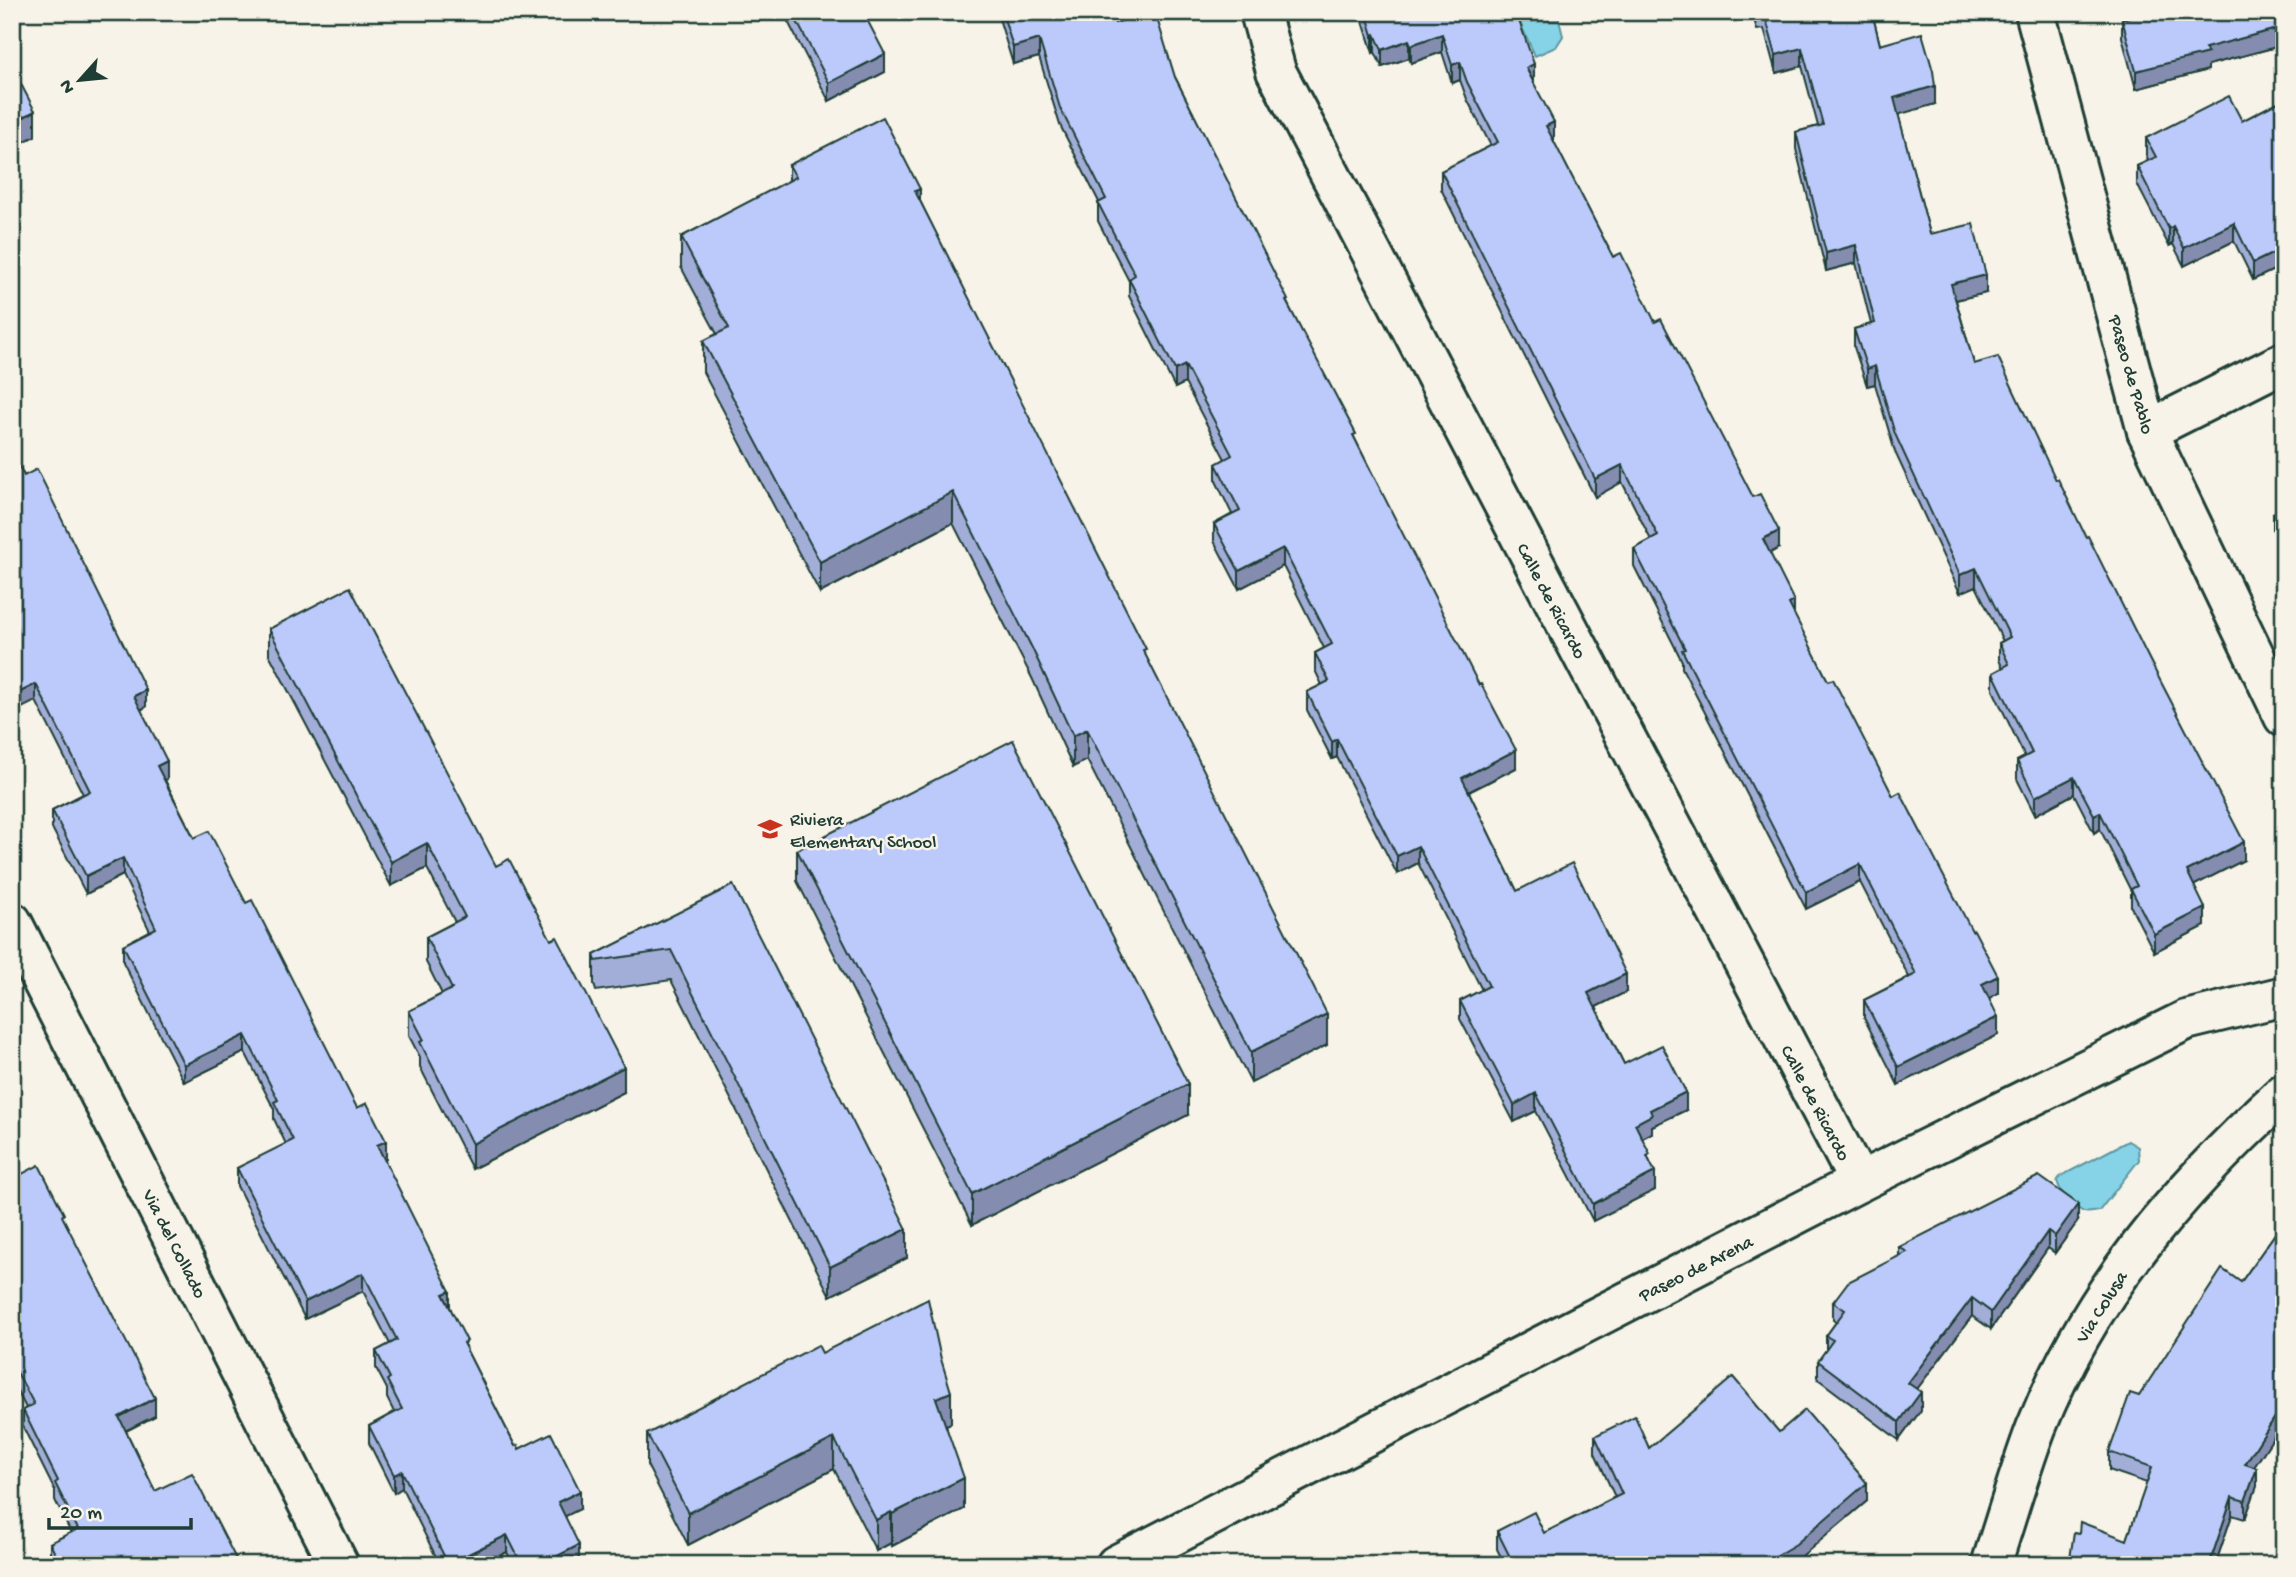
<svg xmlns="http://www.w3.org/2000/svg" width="2296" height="1577" font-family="'Gochi Hand',sans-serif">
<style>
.water{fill:#86d2e6;stroke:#5d969f;stroke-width:2}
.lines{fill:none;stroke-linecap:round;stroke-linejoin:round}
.minor-casing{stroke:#1f3d34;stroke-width:44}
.tertiary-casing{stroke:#1f3d34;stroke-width:44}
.minor{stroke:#f7f3e8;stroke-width:38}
.tertiary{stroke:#f7f3e8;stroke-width:38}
.wall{fill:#a2aed8;stroke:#1f3d34;stroke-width:2}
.shaded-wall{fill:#848db0;stroke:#1f3d34;stroke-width:2}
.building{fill:#bccafb;stroke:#1f3d34;stroke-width:2}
.labels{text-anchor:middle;stroke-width:5;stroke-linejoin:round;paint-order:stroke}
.street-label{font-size:19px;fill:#1f3d34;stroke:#f7f3e8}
.poi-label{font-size:19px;fill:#1f3d34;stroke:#f7f3e8;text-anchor:start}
</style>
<rect width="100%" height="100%" fill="#f7f3e8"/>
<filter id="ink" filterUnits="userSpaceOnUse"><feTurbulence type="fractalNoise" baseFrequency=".0143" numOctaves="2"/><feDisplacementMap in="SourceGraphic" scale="14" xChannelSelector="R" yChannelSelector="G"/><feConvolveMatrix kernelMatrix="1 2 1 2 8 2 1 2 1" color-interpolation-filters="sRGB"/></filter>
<g filter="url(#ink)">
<!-- water -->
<g class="water">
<path d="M1515,12H1557L1563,36L1556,47L1535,56Z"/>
<path d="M2128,1141L2138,1147L2139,1160L2099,1211C2081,1215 2081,1211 2070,1200C2063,1194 2060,1191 2057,1181L2061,1176Z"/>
</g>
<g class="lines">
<!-- minor casing -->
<g class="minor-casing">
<g id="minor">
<path d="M1260,12L1276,71L1859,1182"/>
<path d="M2035,12L2147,431L2284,717"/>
<path d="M2147,431L2284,362"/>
<path d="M12,922L339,1565"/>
<path d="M1991,1565C2006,1519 2019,1473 2036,1428C2090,1292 2177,1191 2284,1093"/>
</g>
</g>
<!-- tertiary casing -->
<g class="tertiary-casing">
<path id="tertiary" d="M1116,1565L1859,1182L2186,1020L2284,996"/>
</g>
<!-- minor -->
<use href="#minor" class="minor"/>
<!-- tertiary -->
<use href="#tertiary" class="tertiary"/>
</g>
<!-- wall -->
<g class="wall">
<path d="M783,12H863L885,72L829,101Z"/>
<path d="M997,12H1112L1115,23L1175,77L1356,441L1516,768L1469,792L1517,891L1626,992L1596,1007L1624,1064L1686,1110L1652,1126V1133L1642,1138L1650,1163L1655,1190L1593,1221L1536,1111L1514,1122L1460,1019V1001L1482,990L1418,863L1397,874L1337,757L1332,759L1307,710V692L1322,685L1315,670V653L1324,648L1283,566L1239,589L1214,541V524L1232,514L1216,481V464L1225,459L1185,383L1175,388L1129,296V281L1098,221V203L1099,202L1060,125L1039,57L1013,64Z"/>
<path d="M1360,12H1516L1533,82L1553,140L1613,257L1655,322L1779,548L1770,553L1794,615L1828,681L1893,796L1998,993L1989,998L1998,1035L1898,1085L1864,1018V1000L1909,977L1860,882L1806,909L1682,668V661L1634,566V549L1651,540L1622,482L1595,497L1441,189V171L1491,146L1467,99L1460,80L1452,83L1442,52L1411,63L1409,58L1382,67L1375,52L1373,53Z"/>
<path d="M1752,12H1872L1880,45L1935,104L1898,114L1930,234L1986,293L1956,300L1974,364L2056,480L2244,860L2194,885L2205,926L2154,952L2131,907V891L2100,829L2094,833L2074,794L2035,815L2017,779V761L2025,757L1993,690V673L2003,668L1999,660V643L2003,641L1976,586L1960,593L1895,452L1875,384L1867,386L1854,347V329L1871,324L1856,263L1826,271L1796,149V132L1818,126L1802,66L1776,73L1764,29L1757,30Z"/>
<path d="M2122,19L2280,46L2208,65V70L2136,89L2122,37Z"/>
<path d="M2284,99V265L2253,280L2234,241L2184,266L2173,244L2169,246L2137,184V166L2149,161L2146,155V138L2242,121Z"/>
<path d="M789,165L920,201L1146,657L1327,1045L1251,1083L1087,760L1073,767L1032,678L953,523L820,593L703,372V341L717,334L681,267V237L789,181Z"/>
<path d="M12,453L146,707L141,710L167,779L165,780L194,838L246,903L357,1108L386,1159H384L450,1307L467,1351L515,1446L519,1449L580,1509L565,1516L579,1563L576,1565H513L507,1552L482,1565H440L402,1488L394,1493L369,1443V1426L394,1412L387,1398V1389L376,1368V1351L390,1344L363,1291L305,1319L237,1186V1168L286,1144L274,1119V1109L245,1052L184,1082L123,962V945L150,931L123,875L86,894L52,828V810L83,794L36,701Z"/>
<path d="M2284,507V551L2273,530V513Z"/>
<path d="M269,629L496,866L624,1092L472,1169L420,1067V1057L409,1036V1011L442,994L426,962V937L455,922L427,868L391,886L269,654Z"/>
<path d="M797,850L1188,1115L972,1225L797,881Z"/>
<path d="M733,885L907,1258L830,1296L671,980L596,991L594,984V955Z"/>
<path d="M12,1179L64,1220L155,1416L126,1431L155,1491L239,1565H52L50,1560V1543L71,1533L55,1500V1491L23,1427V1410L26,1408L12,1381Z"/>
<path d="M2078,1221L2055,1253L2048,1248L1991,1329L1972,1316L1917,1389L1921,1410L1899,1440L1818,1379V1361L1826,1350V1336L1836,1322L1833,1320V1302L1899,1256V1247Z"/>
<path d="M2284,1221V1421L2254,1467L2257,1486L2245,1519L2232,1515L2215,1565H2069L2127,1540L2147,1483L2109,1470V1452L2139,1396L2241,1282Z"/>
<path d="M951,1423L946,1425L964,1509L892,1546L891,1543L876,1551L834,1469L688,1545L647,1465V1434Z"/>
<path d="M1779,1432L1867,1501L1796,1561L1790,1565H1505L1497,1549V1531L1544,1533L1615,1497L1595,1453V1436L1649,1448Z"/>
</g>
<!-- shaded-wall -->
<g class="shaded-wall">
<path d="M2280,28V46L2208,65V70L2136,89V71L2205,48Z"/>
<path d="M1375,34V52L1373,53V35Z"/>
<path d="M1442,34V52L1411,63V45Z"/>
<path d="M1039,39V57L1013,64V47Z"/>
<path d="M1409,40V58L1382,67V50Z"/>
<path d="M1802,48V66L1776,73V55Z"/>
<path d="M885,54V72L829,101V83Z"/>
<path d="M1460,62V80L1452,83V65Z"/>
<path d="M1534,64V82L1526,68Z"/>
<path d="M1935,86V104L1894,116V98Z"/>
<path d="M35,111V136L12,148V123Z"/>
<path d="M1554,122V140L1546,144V126Z"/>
<path d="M920,189V220L915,191Z"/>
<path d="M2234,223V241L2184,266V248Z"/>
<path d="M2173,226V244L2169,246V229Z"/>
<path d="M1856,245V263L1826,271V253Z"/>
<path d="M2284,248V265L2253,280V263Z"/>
<path d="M1986,275V293L1951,301V284Z"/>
<path d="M1185,365V383L1175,388V370Z"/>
<path d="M1875,366V384L1867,386V369Z"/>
<path d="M1622,465V482L1595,497V479Z"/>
<path d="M953,492V523L820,593V562Z"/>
<path d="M1779,531V548L1763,557V539Z"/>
<path d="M1283,548V566L1239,589V571Z"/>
<path d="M1976,568V586L1960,593V575Z"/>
<path d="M1794,601V618L1789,604Z"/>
<path d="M36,684V701L12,713V696Z"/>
<path d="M146,690V707L134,713V696Z"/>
<path d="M1087,729V760L1073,767V736Z"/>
<path d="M1337,739V757L1332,759V742Z"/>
<path d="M1516,750V768L1462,795V778Z"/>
<path d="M167,761V779L157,784V766Z"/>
<path d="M2074,777V794L2035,815V797Z"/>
<path d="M2100,812V829L2094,833V815Z"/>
<path d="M2244,842V860L2187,889V871Z"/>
<path d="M427,843V868L391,886V862Z"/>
<path d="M1418,846V863L1397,874V856Z"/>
<path d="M123,858V875L86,894V876Z"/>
<path d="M1860,864V882L1806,909V892Z"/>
<path d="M2205,908V926L2154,952V934Z"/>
<path d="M1626,974V992L1588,1011V993Z"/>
<path d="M1998,976V993L1982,1002V984Z"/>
<path d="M1327,1014V1045L1251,1083V1052Z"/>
<path d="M1998,1017V1035L1898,1085V1067Z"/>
<path d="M245,1035V1052L184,1082V1065Z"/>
<path d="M624,1067V1092L472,1169V1144Z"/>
<path d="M1188,1084V1115L972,1225V1194Z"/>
<path d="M1686,1092V1110L1652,1126V1133L1635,1142V1124L1650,1110Z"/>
<path d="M1536,1093V1111L1514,1122V1105Z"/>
<path d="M386,1141V1159L377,1163V1145Z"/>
<path d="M1655,1172V1190L1593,1221V1204Z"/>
<path d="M2078,1204V1221L2055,1253V1236Z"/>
<path d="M907,1229V1258L830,1296V1267Z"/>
<path d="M2048,1231V1248L1991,1329V1312Z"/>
<path d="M363,1273V1291L305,1319V1302Z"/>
<path d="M450,1291V1309L443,1294Z"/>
<path d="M1972,1298V1316L1908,1401V1383Z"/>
<path d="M951,1392V1423L936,1429V1398Z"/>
<path d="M1921,1392V1410L1899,1440V1422Z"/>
<path d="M155,1398V1416L119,1434V1417Z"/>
<path d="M2284,1403V1421L2245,1481V1464Z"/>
<path d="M834,1438V1469L688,1545V1513Z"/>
<path d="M2257,1468V1486L2245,1519V1501Z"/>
<path d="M402,1471V1488L394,1493V1475Z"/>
<path d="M964,1478V1509L892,1546V1514Z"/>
<path d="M1867,1483V1501L1796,1561L1790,1565H1769L1774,1557Z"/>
<path d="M580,1491V1509L558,1520V1502Z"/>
<path d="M2232,1497V1515L2215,1565H2209Z"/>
<path d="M891,1512V1543L876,1551V1520Z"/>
<path d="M507,1535V1552L482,1565H448Z"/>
<path d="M579,1545V1563L576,1565H540Z"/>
</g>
<!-- building -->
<g class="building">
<path d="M792,12H863L885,54L829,83Z"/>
<path d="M1002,12H1112L1115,23L1150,12H1155L1175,77L1288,300L1286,301L1356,434L1353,435L1479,685L1481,684L1516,750L1462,778L1517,891L1572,863L1626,974L1588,993L1624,1064L1662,1045L1686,1092L1650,1110L1652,1115L1635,1124L1650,1154L1647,1156L1655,1172L1593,1204L1536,1093L1514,1105L1460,1001L1489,986L1418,846L1397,856L1337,739L1332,742L1307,692L1329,681L1315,653L1332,644L1283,548L1239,571L1214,524L1240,511L1216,464L1232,455L1185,365L1175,370L1129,279L1135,275L1098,203L1106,199L1060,108L1039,39L1013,47Z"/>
<path d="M1366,12H1516L1534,64L1526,68L1554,122L1546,126L1613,257L1621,253L1655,322L1661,319L1753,497L1760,494L1779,531L1763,539L1794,601L1789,604L1828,681L1833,679L1893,796L1900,792L1972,931L1974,930L1998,976L1982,984L1998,1017L1898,1067L1864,1000L1916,974L1860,864L1806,892L1682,650L1685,649L1634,549L1658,536L1622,465L1595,479L1441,171L1498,142L1467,82L1460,62L1452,65L1442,34L1411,45L1409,40L1382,50L1375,34L1373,35Z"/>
<path d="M1764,12H1872L1880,45L1922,33L1933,71L1935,86L1894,98L1930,234L1973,224L1986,275L1951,284L1974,364L1998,357L2056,480L2058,479L2086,537L2088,536L2149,659L2244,842L2187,871L2205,908L2154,934L2131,889L2137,886L2100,812L2094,815L2074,777L2035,797L2017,761L2032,753L1993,673L2009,664L1999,643L2010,637L1976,568L1960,575L1895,434L1875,366L1867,369L1854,329L1875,323L1856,245L1826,253L1796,132L1823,125L1802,48L1776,55Z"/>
<path d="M2149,12H2276L2280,28L2205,48L2208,53L2136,71L2122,19Z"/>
<path d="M12,67L35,111L12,123Z"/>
<path d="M2229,96L2242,121L2284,99V248L2253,263L2234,223L2184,248L2173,226L2169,229L2137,166L2156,157L2146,138Z"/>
<path d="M883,117L920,189L915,191L1146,649L1143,650L1327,1014L1251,1052L1087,729L1073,736L1032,648L953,492L820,562L703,341L729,328L681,237L796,177L789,165Z"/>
<path d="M12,453L24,476L37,469L146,690L134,696L167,761L157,766L194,838L209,831L246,903L252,900L357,1108L367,1103L386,1141L377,1145L450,1291L443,1294L467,1341L463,1343L515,1446L518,1445L519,1449L551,1433L580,1491L558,1502L579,1545L540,1565H522L507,1535L448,1564L402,1471L394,1475L369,1426L402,1409L387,1380L390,1378L376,1351L397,1340L363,1273L305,1302L237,1168L293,1140L274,1102L278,1100L245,1035L184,1065L123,945L156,928L123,858L86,876L52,810L90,791L36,684L12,696Z"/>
<path d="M2284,507V533L2273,513Z"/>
<path d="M350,587L496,866L509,859L551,940L557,937L624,1067L472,1144L420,1042L424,1040L409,1011L452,989L426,937L465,917L427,843L391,862L269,629Z"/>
<path d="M1013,740L1188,1084L972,1194L797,850Z"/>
<path d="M733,885L907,1229L830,1267L671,950L596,961L594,955Z"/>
<path d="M39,1165L64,1214L62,1216L155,1398L119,1417L155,1491L192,1473L239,1565H55L52,1558L56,1556L50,1543L78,1529L55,1483L58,1481L23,1410L34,1404L12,1363V1179Z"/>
<path d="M2039,1176L2078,1204L2055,1236L2048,1231L1991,1312L1972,1298L1908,1383L1921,1392L1899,1422L1818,1361L1833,1340L1826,1336L1845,1310L1833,1302L1848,1282L1907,1252L1899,1247Z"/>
<path d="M2284,1221V1403L2245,1464L2257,1468L2245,1501L2232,1497L2209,1565H2069L2074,1532L2079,1533L2080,1522L2127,1540L2152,1467L2109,1452L2130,1393L2139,1396L2222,1269L2241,1282Z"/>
<path d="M928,1299L941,1359L951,1392L936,1398L964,1478L892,1514L891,1512L876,1520L834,1438L688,1513L647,1434L818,1345L822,1353Z"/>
<path d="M1733,1377L1779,1432L1805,1410L1867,1483L1796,1544L1774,1557L1776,1560L1769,1565H1514L1497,1531L1534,1512L1544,1533L1622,1494L1595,1436L1635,1416L1649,1448Z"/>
</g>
</g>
<!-- icons -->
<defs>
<g id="school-bare" transform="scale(1.89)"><path d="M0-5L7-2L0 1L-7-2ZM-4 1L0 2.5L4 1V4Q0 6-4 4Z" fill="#c8321e" stroke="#f7f3e8" stroke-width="2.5" paint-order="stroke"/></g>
</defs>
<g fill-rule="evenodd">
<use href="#school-bare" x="770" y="829"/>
</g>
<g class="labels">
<!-- street labels -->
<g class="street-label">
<text transform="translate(2133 374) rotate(74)" y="7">Paseo de Pablo</text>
<text transform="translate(1553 600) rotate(62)" y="7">Calle de Ricardo</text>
<text transform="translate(1817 1102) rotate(62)" y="7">Calle de Ricardo</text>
<text transform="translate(176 1243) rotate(63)" y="7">Via del Collado</text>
<text transform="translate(1695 1267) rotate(-27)" y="7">Paseo de Arena</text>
<text transform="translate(2100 1306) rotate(-58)" y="7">Via Colusa</text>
</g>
<!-- poi labels -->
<g class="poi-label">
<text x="790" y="825">Riviera<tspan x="790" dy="22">Elementary School</tspan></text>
</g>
</g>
<!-- margin -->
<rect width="2296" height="1577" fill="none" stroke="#f7f3e8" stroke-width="42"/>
<rect x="21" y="21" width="2254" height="1535" fill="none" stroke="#1f3d34" stroke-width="2.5" filter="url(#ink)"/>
<!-- north arrow -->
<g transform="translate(80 80) rotate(243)" stroke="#f7f3e8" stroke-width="5" paint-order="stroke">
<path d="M0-5L12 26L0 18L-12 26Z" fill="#1f3d34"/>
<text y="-10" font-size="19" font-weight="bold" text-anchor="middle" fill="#1f3d34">N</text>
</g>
<!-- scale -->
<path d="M49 1518v10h142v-10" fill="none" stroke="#1f3d34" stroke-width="3.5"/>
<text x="60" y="1518" font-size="21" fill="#1f3d34" stroke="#f7f3e8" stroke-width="5" paint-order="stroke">20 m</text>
</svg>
